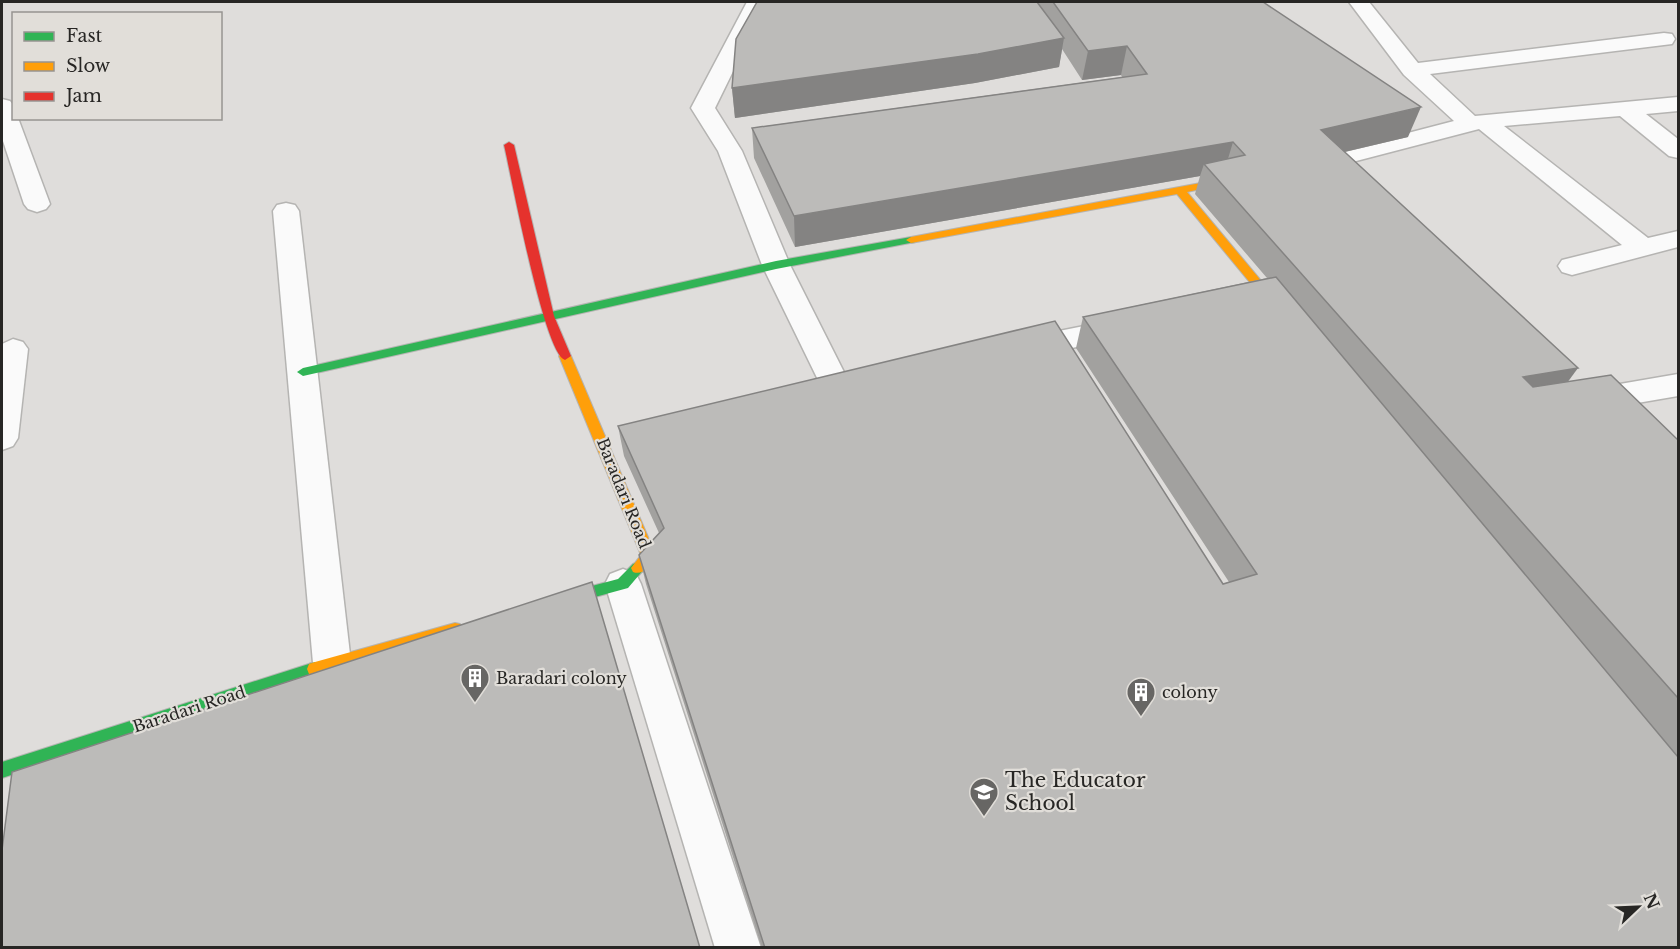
<svg xmlns="http://www.w3.org/2000/svg" width="1680" height="949" font-family="'Libre Baskerville',serif">
<style>
.lines{fill:none;stroke-linecap:round;stroke-linejoin:round}
.street-casing{stroke:#b5b4b2;stroke-width:3}
.fast-casing{stroke:#b5b4b2;stroke-width:2}
.slow-casing{stroke:#b5b4b2;stroke-width:2}
.jam-casing{stroke:#b5b4b2;stroke-width:2}
.street{fill:#fafafa;fill-rule:evenodd}
.fast{fill:#30b455;fill-rule:evenodd}
.slow{fill:#ff9f0a;fill-rule:evenodd}
.jam{fill:#e5322d;fill-rule:evenodd}
.wall{fill:#a2a19f}
.shaded-wall{fill:#848382}
.building{fill:#bcbbb9;stroke:#848382;stroke-width:1.5}
.labels{text-anchor:middle;stroke-width:4.5;stroke-linejoin:round;paint-order:stroke}
.street-label{font-size:16px;fill:#272624;stroke:#e1ded9}
.poi-label{font-size:16px;fill:#272624;stroke:#e1ded9;text-anchor:start}
.near-poi-label{font-size:20px;fill:#272624;stroke:#e1ded9;text-anchor:start}
</style>
<rect width="100%" height="100%" fill="#dfdddb"/>
<g class="lines">
<!-- street casing -->
<g class="street-casing">
<g id="street">
<path d="M747,2H767L715,108L742,151L790,265L852,388L848,396L837,399L826,396L822,388L762,265L718,151L691,108Z"/>
<path d="M1349,2H1369L1418,63L1664,33L1672,34L1675,39L1672,44L1664,45L1430,74L1475,116L1678,97V111L1646,114L1678,139V158L1669,156L1620,116L1504,126L1648,238L1678,231V247L1572,275L1562,272L1558,266L1562,260L1622,245L1479,129L1337,166L1344,175L1340,180C1323,184 1318,176 1309,163L1312,158L1454,121L1404,75Z"/>
<path d="M2,99L10,101L14,106V118H18L50,204L46,209L37,212L28,209L24,204L2,138Z"/>
<path d="M286,203L295,205L299,211L351,663L345,675L332,679L319,675L313,663L273,211L277,205Z"/>
<path d="M1124,318L1134,321L1139,328L1134,335L1024,358L1014,355L1009,348L1014,341L1024,338Z"/>
<path d="M13,339L23,342L28,349L18,438L13,446L2,450V344Z"/>
<path d="M1678,374V396L1585,412L1574,409L1569,401L1574,393L1585,390Z"/>
<path d="M623,569L636,574L641,584L761,948H715L605,584L610,574Z"/>
</g>
</g>
<!-- fast casing -->
<g class="fast-casing">
<g id="fast">
<path d="M911,237L916,240L915,242L776,269L303,376L297,372L303,368L776,261Z"/>
<path d="M638,562L643,564L645,568L628,588L551,609L546,607L544,603L546,599L551,597L618,579L633,564Z"/>
<path d="M315,662L321,664L323,669L321,674L2,778V762Z"/>
</g>
</g>
<!-- slow casing -->
<g class="slow-casing">
<g id="slow">
<path d="M1206,182L1210,183V187L1187,192L1288,313L1290,316L1288,319H1280L1177,194L911,243L906,240L911,237Z"/>
<path d="M565,352L571,356L656,556C652,565 643,576 633,572L631,568L641,555L559,356Z"/>
<path d="M455,623L460,624L463,629L460,634L455,635L315,676L309,674L307,669L309,664L315,662Z"/>
</g>
</g>
<!-- jam casing -->
<g class="jam-casing">
<path id="jam" d="M509,142L514,145L554,316L571,356L565,360C544,354 511,174 504,145Z"/>
</g>
<!-- street -->
<use href="#street" class="street"/>
<!-- fast -->
<use href="#fast" class="fast"/>
<!-- slow -->
<use href="#slow" class="slow"/>
<!-- jam -->
<use href="#jam" class="jam"/>
</g>
<!-- wall -->
<path class="wall" d="M757,2H1263L1408,137L1345,152L1568,381L1678,440V948H762L646,584L639,555L659,533L624,456L618,426L1223,584L1229,582L1076,348L1083,317L1267,278L1195,194L1200,176L795,247L754,158L752,128L1122,77L1121,75L1082,80L1062,49L1059,67L975,83L735,118L732,88Z"/>
<!-- shaded-wall -->
<g class="shaded-wall">
<path d="M1064,38L1059,67L975,83L735,118L732,88Z"/>
<path d="M1127,46L1121,75L1082,80L1088,51Z"/>
<path d="M1421,107L1408,137L1310,160L1321,130Z"/>
<path d="M1233,142L1224,172L1204,164L1200,176L795,247L794,216Z"/>
<path d="M1578,368L1556,398L1503,408L1523,377Z"/>
</g>
<!-- building -->
<g class="building">
<path d="M757,2H1037L1064,38L978,54L732,88L736,39Z"/>
<path d="M1053,2H1263L1421,107L1321,130L1578,368L1523,377L1533,387L1611,375L1678,440V698L1204,164L1245,155L1233,142L794,216L752,128L1147,74L1127,46L1088,51Z"/>
<path d="M1276,277L1678,757V948H765L639,555L664,528L618,426L1055,321L1223,584L1257,574L1083,317Z"/>
<path d="M592,582L700,948H2V850L12,772Z"/>
</g>
<!-- icons -->
<defs>
<g id="building-pin" transform="scale(1.5)"><path d="M0 17L-7.5 6A9.5 9.5 0 1 1 7.5 6Z" fill="#676664" stroke="#e1ded9"/><path d="M-4-6H4V6H1V3H-1V6H-4ZM-2.5-4.3h1.7v1.8h-1.7ZM.8-4.3h1.7v1.8H.8ZM-2.5-1h1.7V.8h-1.7ZM.8-1h1.7V.8H.8Z" fill="#fff"/></g>
<g id="school-pin" transform="scale(1.5)"><path d="M0 17L-7.5 6A9.5 9.5 0 1 1 7.5 6Z" fill="#676664" stroke="#e1ded9"/><path d="M0-5L7-2L0 1L-7-2ZM-4 1L0 2.5L4 1V4Q0 6-4 4Z" fill="#fff"/></g>
</defs>
<g fill-rule="evenodd">
<use href="#building-pin" x="475" y="678"/>
<use href="#building-pin" x="1141" y="692"/>
<use href="#school-pin" x="984" y="792"/>
</g>
<g class="labels">
<!-- street labels -->
<g class="street-label">
<text transform="translate(624 493) rotate(68)" y="6">Baradari Road</text>
<text transform="translate(189 709) rotate(-18)" y="6">Baradari Road</text>
</g>
<!-- poi labels -->
<g class="poi-label">
<text x="496" y="684">Baradari colony</text>
<text x="1162" y="698">colony</text>
</g>
<!-- near-poi labels -->
<g class="near-poi-label">
<text x="1005" y="787">The Educator<tspan x="1005" dy="23">School</tspan></text>
</g>
</g>
<!-- border -->
<rect width="1680" height="949" fill="none" stroke="#272624" stroke-width="6"/>
<!-- legend -->
<rect x="12" y="12" width="210" height="108" fill="#e1ded9" stroke="#979491" stroke-width="1.5"/>
<rect x="24" y="32" width="30" height="9" fill="#30b455" stroke="#979491" stroke-width="1.5"/>
<text x="66" y="42" font-size="18" fill="#272624">Fast</text>
<rect x="24" y="62" width="30" height="9" fill="#ff9f0a" stroke="#979491" stroke-width="1.5"/>
<text x="66" y="72" font-size="18" fill="#272624">Slow</text>
<rect x="24" y="92" width="30" height="9" fill="#e5322d" stroke="#979491" stroke-width="1.5"/>
<text x="66" y="102" font-size="18" fill="#272624">Jam</text>
<!-- north arrow -->
<g transform="translate(1638 907) rotate(67)" stroke="#e1ded9" stroke-width="4.5" paint-order="stroke">
<path d="M0-4.5L10 22L0 15L-10 22Z" fill="#272624"/>
<text y="-9" font-size="16" font-weight="bold" text-anchor="middle" fill="#272624">N</text>
</g>
</svg>
